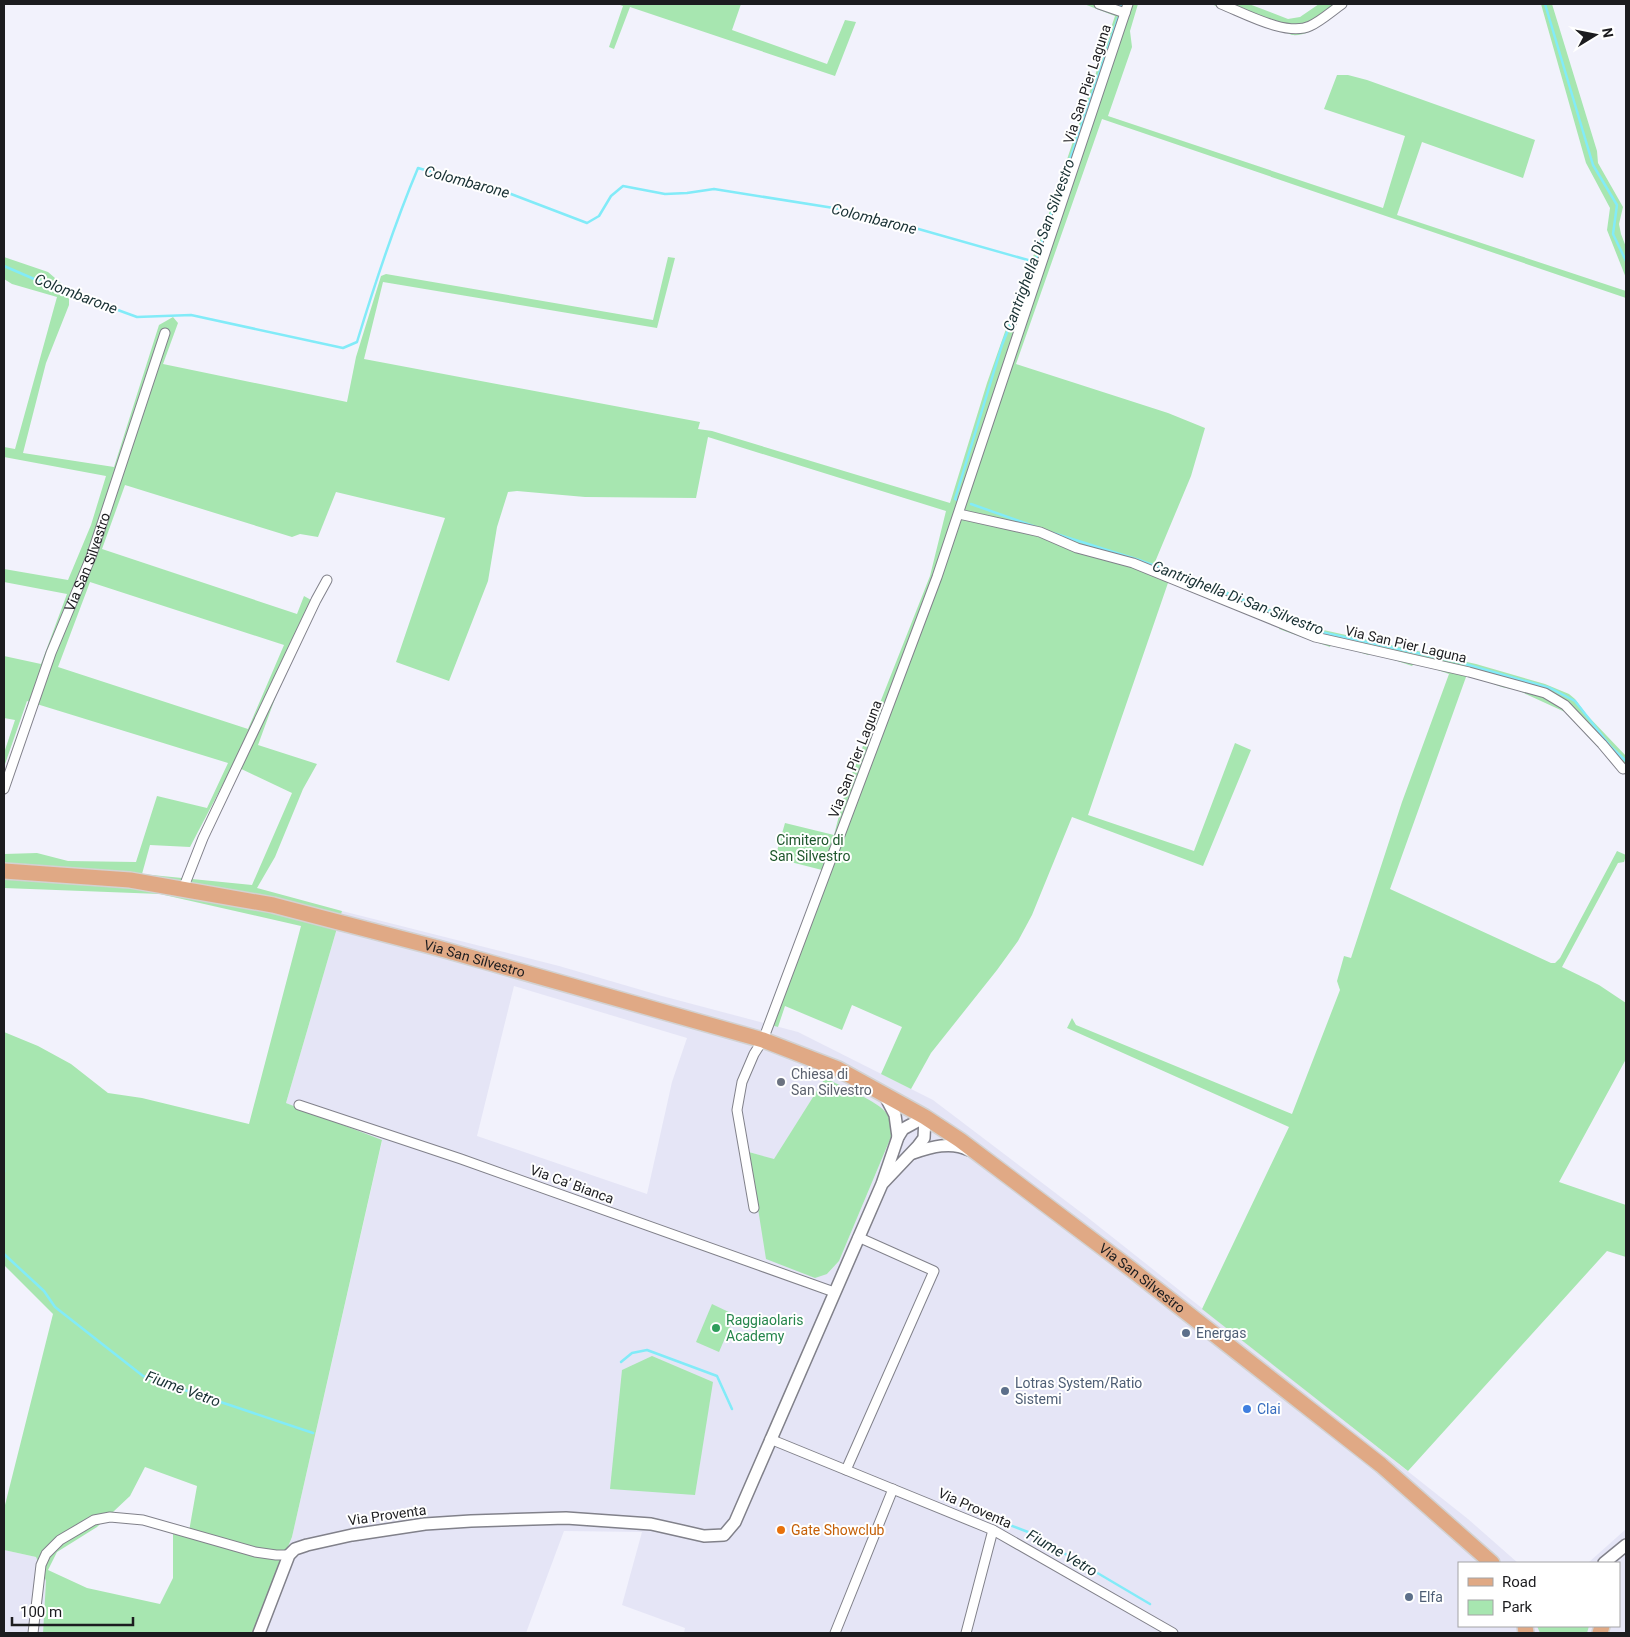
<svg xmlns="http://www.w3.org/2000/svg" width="1630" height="1637" font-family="Roboto,sans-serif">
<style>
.built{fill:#e5e5f6;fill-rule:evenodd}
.green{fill:#a7e6b0;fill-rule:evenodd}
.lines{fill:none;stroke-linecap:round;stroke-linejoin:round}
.stream{stroke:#82ebf8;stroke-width:2.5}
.minor-casing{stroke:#81818a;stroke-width:11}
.tertiary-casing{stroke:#81818a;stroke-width:14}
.primary-casing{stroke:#d2d2d2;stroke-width:18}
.minor{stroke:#fff;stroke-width:9}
.tertiary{stroke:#fff;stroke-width:11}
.primary{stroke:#e0a985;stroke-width:15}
.worship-dot{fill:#6b7280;stroke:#fff;stroke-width:2}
.leisure-dot{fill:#2e9e5b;stroke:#fff;stroke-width:2}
.service-dot{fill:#5c6f8a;stroke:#fff;stroke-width:2}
.shop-dot{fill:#3f7fe0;stroke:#fff;stroke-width:2}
.food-dot{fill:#e8710a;stroke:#fff;stroke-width:2}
.labels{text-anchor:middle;stroke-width:4;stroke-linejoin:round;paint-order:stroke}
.street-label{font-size:14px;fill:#1c1c1f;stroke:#fff}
.park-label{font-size:14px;fill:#1e572c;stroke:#fff}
.worship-label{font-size:14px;fill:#5b616d;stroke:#fff;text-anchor:start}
.leisure-label{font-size:14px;fill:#27864d;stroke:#fff;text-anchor:start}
.service-label{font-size:14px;fill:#4e5e75;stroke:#fff;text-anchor:start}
.shop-label{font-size:14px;fill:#366cbe;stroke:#fff;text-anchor:start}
.food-label{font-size:14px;fill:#c56008;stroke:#fff;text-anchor:start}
.water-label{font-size:15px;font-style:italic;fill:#193134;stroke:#fff}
</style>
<rect width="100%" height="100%" fill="#f2f2fc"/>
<!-- built -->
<g class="built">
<path d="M342,911L559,966L662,996L798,1032L933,1100L1087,1217L1468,1519L1518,1563H1459V1626H1619V1563H1588L1626,1529V1633H684L685,1628L622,1605L642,1532L564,1531L526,1633H252L292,1537L382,1141L286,1103ZM514,986L687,1038L672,1082L647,1194L477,1136ZM825,1078L876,1104L886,1113L891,1125V1137L839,1261L827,1274L750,1152L774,1160Z"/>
<path d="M4,1550L36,1557L46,1581L43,1633H4Z"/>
</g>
<!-- green -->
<g class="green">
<path d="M617,4H741L732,30L827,64L845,20L856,22L835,76L630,7L614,49L609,47L623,6Z"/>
<path d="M1084,4H1138L1130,31L1132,47L1108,116L1383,208L1405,136L1324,109L1337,75H1348L1367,80L1535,140L1523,178L1422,142L1397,215L1626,291V298L1102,119L1016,364L1168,413L1205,428L1191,476L1155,562L1319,629L1476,664L1545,684L1569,694L1575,699L1586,714L1626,756V772L1623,774L1565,712L1515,689C1497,689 1483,676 1466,677L1390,889L1551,963H1555L1560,958L1617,851L1626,855L1624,862L1618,863L1562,967L1599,985L1626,1003V1059L1559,1182L1626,1205V1257L1607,1251L1408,1471L1202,1309L1289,1127L1067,1028L1072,1018L1076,1025L1292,1114L1340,990L1337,981L1344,956L1351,958L1402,802L1449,674L1415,662L1412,666L1371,652L1368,655L1332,643L1330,647L1279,629L1280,625L1169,580L1088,815L1194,851L1235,743L1251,750L1203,866L1072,817L1032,915L1018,941L997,970L931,1053L911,1089L881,1074L902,1027L852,1005L842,1030L785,1006L778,1027L764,1023L822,870L775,858L785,823L834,835L846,789L930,576L946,511L708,437L696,498L585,497L517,491L508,492L497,527L488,581L449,681L396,662L445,518L336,492L318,537L300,534L292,537L125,485L102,549L297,614L304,596L311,600L258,745L317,764L303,789L275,857L257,888L342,911L286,1103L382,1140L292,1537L252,1633H43L46,1581L36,1557L4,1550V1509L53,1314L4,1265V1032L38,1046L71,1064L108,1093L142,1098L249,1124L301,926L160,894L4,888V854L37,853L68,861L136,862L157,796L207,808L228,763L27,701L4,767V753L15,720L4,718V656L41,664L67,594L4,582V569L68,580L91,525L106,476L4,457V447L15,449L57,297L12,284L4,279V257L48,272L69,290V305L46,363L23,453L114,467L159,325L173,317L178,323L163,364L347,402L356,357L381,276L386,274L653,320L668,257L675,258L657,328L383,282L364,359L700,422L698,429L712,431L950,503L987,383L1027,269L1038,246L1115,16ZM90,582L284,645L248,729L58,667ZM233,765L292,793L252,885L142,874L150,845L190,847ZM145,1467L197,1486L188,1537L173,1534V1578L160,1604L87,1588L48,1570L57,1552L97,1527L130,1496Z"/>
<path d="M1211,4H1249L1288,19L1300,17L1319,4H1349C1333,15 1313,37 1292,35Z"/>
<path d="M1541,4H1552L1597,151L1598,163L1623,207L1619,224L1621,234L1626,247V278L1607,230L1610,208L1586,163Z"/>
<path d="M825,1078C839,1085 880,1102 887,1114C891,1121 891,1129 891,1137L839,1261L827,1274L815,1278L766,1259L749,1152L774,1159Z"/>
<path d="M712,1304L735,1315L719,1352L696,1342Z"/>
<path d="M652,1356L713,1382L695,1495L610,1489L622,1370Z"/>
<path d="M1537,1626H1589L1587,1633H1540Z"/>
</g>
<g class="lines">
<!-- stream -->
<g class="stream">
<path d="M1116,4L1122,6"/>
<path d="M1545,4L1593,165L1617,205L1613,234L1626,261"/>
<path d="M4,266L41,282L137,317L191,315L343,348L357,342C375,283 394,225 418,168L511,194L587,223L599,216L611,196L623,186L665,194L687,193L714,189L840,209L915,228L1035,262"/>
<path d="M957,500L955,499L1002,345L1035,262L1118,18"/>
<path d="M971,504L1036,527"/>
<path d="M1053,533L1139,560L1197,581L1321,632L1458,662L1550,688L1575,701L1611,747L1626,761"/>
<path d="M4,1170V1172"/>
<path d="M4,1254L44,1291L55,1307L143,1376L313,1433"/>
<path d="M621,1362L632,1353L647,1350L717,1376L732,1409"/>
<path d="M970,1510L1028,1532L1150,1604"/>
</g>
<!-- minor casing -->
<g class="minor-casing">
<g id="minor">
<path d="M1099,4L1125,13"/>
<path d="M1221,4C1244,13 1287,37 1310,26C1321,21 1332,11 1342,4"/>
<path d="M959,514L1040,532L1077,548L1133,563L1315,637L1469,672L1545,693L1565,705L1602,744L1623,769"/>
<path id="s1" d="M4,789L51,653L91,557L165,333"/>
<path d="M183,889L203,838L316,600L327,580"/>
<path d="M299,1105L461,1159L834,1292"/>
<path d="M754,1208L737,1110L742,1082L754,1054L763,1040L937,577L1128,4"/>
<path d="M770,1439L993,1530L1173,1633"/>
<path d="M846,1470L934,1271L858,1237"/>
<path d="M33,1633L41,1565L46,1554L60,1540L94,1520L110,1517L143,1520L255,1552L276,1555H289"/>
<path d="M835,1633L893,1489"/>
<path d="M966,1633L993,1530"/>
</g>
</g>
<!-- tertiary casing -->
<g class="tertiary-casing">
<g id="tertiary">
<path d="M884,1094L895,1115L898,1137"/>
<path d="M913,1153C931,1147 951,1141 969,1150"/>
<path d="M1604,1563L1626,1545"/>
<path d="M259,1633L289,1555L295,1549L307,1545L352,1535L425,1524L471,1521L566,1518L651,1524L704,1536L724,1535L735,1522L882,1184L898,1137L903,1129L925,1117L924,1138L918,1146L882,1184"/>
</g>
</g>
<!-- primary casing -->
<g class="primary-casing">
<g id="primary">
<path id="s2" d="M4,871L130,880L273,905L438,948L763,1040L838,1069L925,1117L960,1140L1131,1269L1381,1465L1492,1563"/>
<path d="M1525,1626L1526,1633"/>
<path d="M1600,1633L1602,1626"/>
</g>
</g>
<!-- minor -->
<use href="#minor" class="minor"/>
<!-- tertiary -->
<use href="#tertiary" class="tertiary"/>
<!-- primary -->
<use href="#primary" class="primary"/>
</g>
<!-- markers -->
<circle class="worship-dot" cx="781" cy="1082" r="5"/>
<circle class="leisure-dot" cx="716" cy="1328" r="5"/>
<g class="service-dot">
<circle cx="1186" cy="1333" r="5"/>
<circle cx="1005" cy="1391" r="5"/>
<circle cx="1409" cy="1597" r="5"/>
</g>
<circle class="shop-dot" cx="1247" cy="1409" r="5"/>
<circle class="food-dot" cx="781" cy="1530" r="5"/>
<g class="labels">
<!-- street labels -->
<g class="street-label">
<text transform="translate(1087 84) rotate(-72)" y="5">Via San Pier Laguna</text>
<text dy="5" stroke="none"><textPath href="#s1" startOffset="242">Via San Silvestro</textPath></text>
<text transform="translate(1406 644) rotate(13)" y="5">Via San Pier Laguna</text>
<text transform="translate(855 759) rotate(-69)" y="5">Via San Pier Laguna</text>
<text dy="5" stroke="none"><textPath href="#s2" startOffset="480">Via San Silvestro</textPath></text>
<text transform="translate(572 1184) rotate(20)" y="5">Via Ca' Bianca</text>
<text dy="5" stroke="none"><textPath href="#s2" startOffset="1230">Via San Silvestro</textPath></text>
<text transform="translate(975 1508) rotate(24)" y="5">Via Proventa</text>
<text transform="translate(387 1515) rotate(-8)" y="5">Via Proventa</text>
</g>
<!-- park labels -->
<g class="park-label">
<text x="810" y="845">Cimitero di<tspan x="810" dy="16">San Silvestro</tspan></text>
</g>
<!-- worship labels -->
<g class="worship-label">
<text x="791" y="1079">Chiesa di<tspan x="791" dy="16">San Silvestro</tspan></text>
</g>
<!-- leisure labels -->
<g class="leisure-label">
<text x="726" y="1325">Raggiaolaris<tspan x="726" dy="16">Academy</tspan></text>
</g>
<!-- service labels -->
<g class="service-label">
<text x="1196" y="1338">Energas</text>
<text x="1015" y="1388">Lotras System/Ratio<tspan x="1015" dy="16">Sistemi</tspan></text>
<text x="1419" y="1602">Elfa</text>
</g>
<!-- shop labels -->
<g class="shop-label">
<text x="1257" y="1414">Clai</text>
</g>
<!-- food labels -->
<g class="food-label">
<text x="791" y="1535">Gate Showclub</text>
</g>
<!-- water labels -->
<g class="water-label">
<text transform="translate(467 182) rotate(15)" y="5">Colombarone</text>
<text transform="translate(874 219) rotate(14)" y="5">Colombarone</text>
<text transform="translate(1039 245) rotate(-70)" y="5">Cantrighella Di San Silvestro</text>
<text transform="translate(76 294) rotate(21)" y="5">Colombarone</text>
<text transform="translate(1238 598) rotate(21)" y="5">Cantrighella Di San Silvestro</text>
<text transform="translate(183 1389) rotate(20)" y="5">Fiume Vetro</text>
<text transform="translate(1062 1553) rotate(30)" y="5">Fiume Vetro</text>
</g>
</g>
<!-- border -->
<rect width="1630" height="1637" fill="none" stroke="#1c1c1f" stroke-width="10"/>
<!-- legend -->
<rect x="1458" y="1562" width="162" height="65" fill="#ffffff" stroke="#a4a4a5"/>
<rect x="1468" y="1578" width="25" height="8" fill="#e0a985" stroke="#a4a4a5"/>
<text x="1502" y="1587" font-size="15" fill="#1c1c1f">Road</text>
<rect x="1468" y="1600" width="25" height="15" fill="#a7e6b0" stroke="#a4a4a5"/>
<text x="1502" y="1612" font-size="15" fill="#1c1c1f">Park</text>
<!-- north arrow -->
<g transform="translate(1595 35) rotate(80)" stroke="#ffffff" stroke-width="4" paint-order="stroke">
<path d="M0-4L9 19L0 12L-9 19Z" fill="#1c1c1f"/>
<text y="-8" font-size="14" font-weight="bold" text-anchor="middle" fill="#1c1c1f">N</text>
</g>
<!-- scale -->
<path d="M12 1617v8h121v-8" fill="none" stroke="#1c1c1f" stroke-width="2.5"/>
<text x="20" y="1617" font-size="15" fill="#1c1c1f" stroke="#ffffff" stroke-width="4" paint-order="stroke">100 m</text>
</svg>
